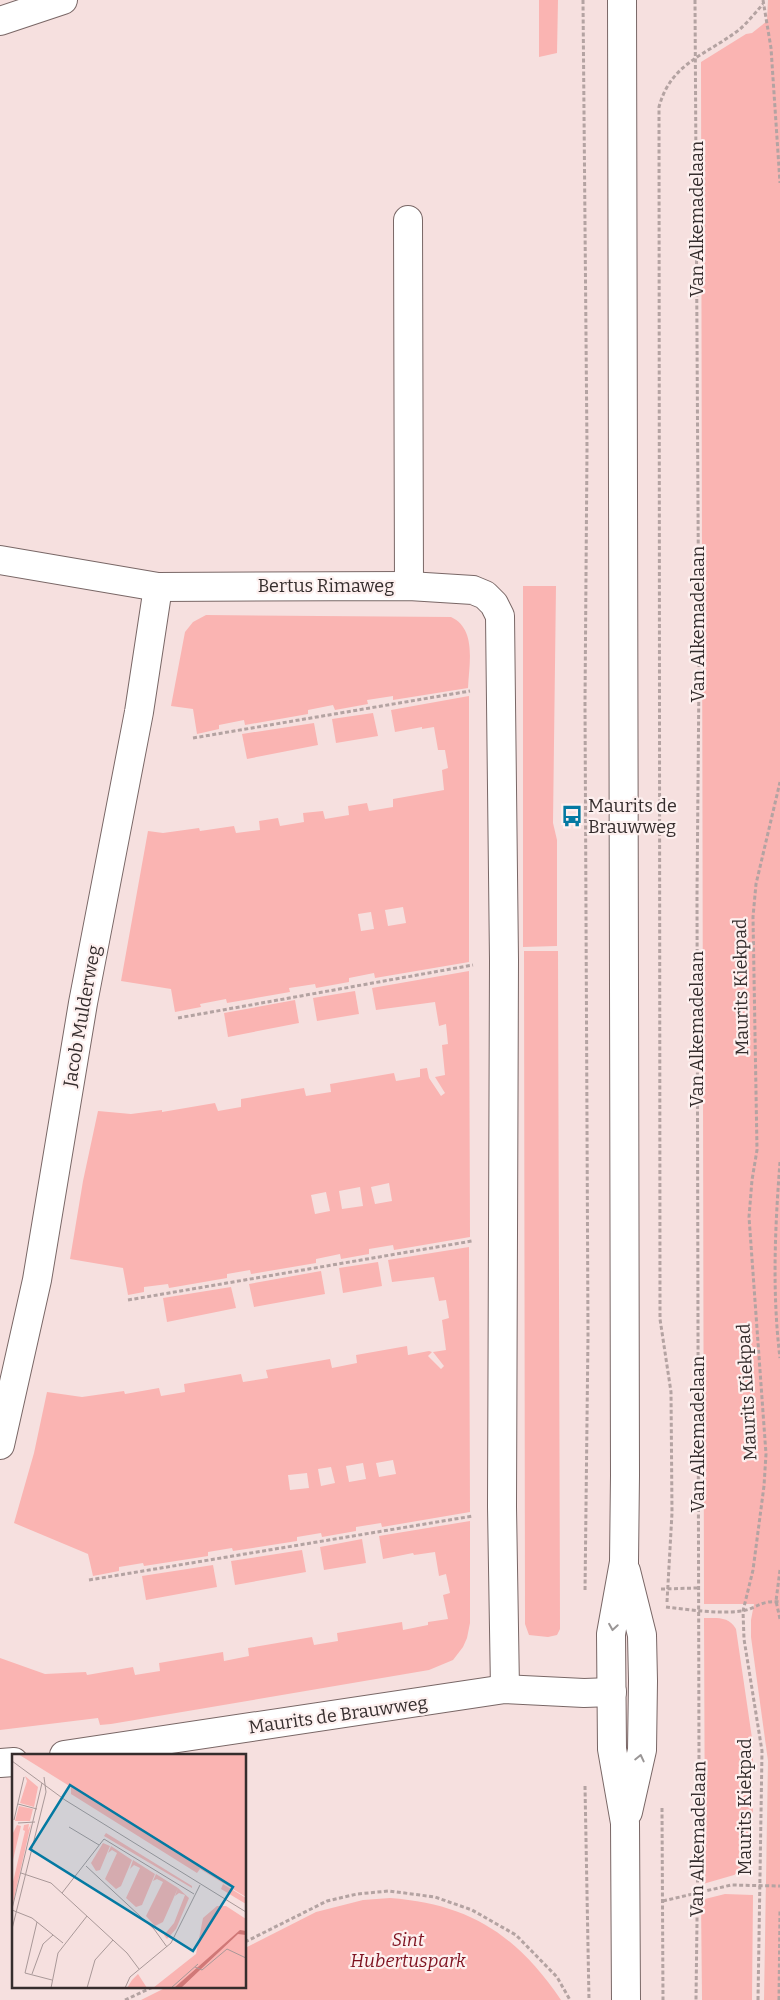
<svg xmlns="http://www.w3.org/2000/svg" width="780" height="2000" font-family="Bitter,serif">
<style>
.green{fill:#fab4b2;fill-rule:evenodd}
.lines{fill:none;stroke-linecap:round;stroke-linejoin:round}
.street-casing{stroke:#796766;stroke-width:30}
.secondary-casing{stroke:#796766;stroke-width:30}
.path{stroke:#b4a3a2;stroke-width:3;stroke-dasharray:4 2.5;stroke-linecap:butt}
.street{stroke:#fff;stroke-width:28}
.secondary{stroke:#fff;stroke-width:28}
.oneway{stroke:#9a9696}
.labels{text-anchor:middle;stroke-width:4.5;stroke-linejoin:round;paint-order:stroke}
.street-label{font-size:18px;fill:#352d2d;stroke:#fdf0ef}
.poi-label{font-size:18px;fill:#352d2d;stroke:#fdf0ef;text-anchor:start}
.park-label{font-size:18px;font-style:italic;fill:#7e1220;stroke:#fdf0ef}
.inset-road{fill:none;stroke:#a99898;stroke-width:1}
.view{fill:#0479a2;fill-opacity:0.15;stroke:#0479a2;stroke-width:2.5}
.inset-edge{fill:none;stroke:#352d2d;stroke-width:2.5}
</style>
<rect width="100%" height="100%" fill="#f6e0df"/>
<!-- green -->
<g class="green">
<path d="M539,0H558L557,53L539,57Z"/>
<path d="M768,0H780V2000H764L768,1761L751,1637V1620L754,1604H704L701,62L746,34L752,33L767,21Z"/>
<path d="M523,586H556L553,823L557,840V946L523,947Z"/>
<path d="M206,615L451,617C477,629 469,664 468,688L393,700V696L367,700L368,704L335,710L333,705L308,710V714L245,725L244,720L219,725V729L197,734L193,709L171,706L185,632L193,622Z"/>
<path d="M469,696V962L375,978L374,973L349,978V982L316,988L315,984L289,988L290,992L227,1003L226,999L200,1004L201,1007L175,1012L171,989L121,981L148,831L163,833L199,828L200,831L234,826L236,833L260,830L259,821L278,818L280,826L304,822L303,813L323,811L325,819L349,815L348,806L367,803L369,811L393,807V799L444,790L442,770L448,768L445,750H438L434,727L422,729V727L395,732L391,710ZM403,907L406,923L388,926L385,910ZM371,912L374,929L361,931L358,914Z"/>
<path d="M373,713L378,736L336,743L332,719Z"/>
<path d="M314,723L318,745L247,759L242,734Z"/>
<path d="M524,951H558L560,1629L557,1635L548,1637L529,1635L525,1624V1616Z"/>
<path d="M469,971L470,1237L394,1250L393,1245L369,1249V1254L341,1259L340,1254L316,1259V1263L251,1274L250,1270L227,1274V1278L169,1288L168,1284L144,1287V1292L128,1295L123,1268L70,1259L83,1181L98,1111L131,1114L162,1110V1112L215,1103L218,1111L241,1107V1099L304,1088L306,1096L331,1092L330,1084L394,1073L396,1081L420,1077V1069L427,1068L429,1078L441,1096L445,1093L435,1077L445,1075L442,1045L448,1044L446,1024L439,1026L435,1002L376,1010L372,988ZM389,1183L392,1201L375,1204L371,1187ZM360,1187L363,1206L342,1209L339,1191ZM326,1192L330,1211L315,1214L311,1195Z"/>
<path d="M355,991L359,1014L317,1021L313,998Z"/>
<path d="M295,1000L299,1023L228,1037L224,1013Z"/>
<path d="M469,1247L470,1512L382,1527L381,1523L356,1527V1531L322,1537L321,1533L297,1537V1541L233,1551L232,1548L208,1552V1556L144,1566L143,1563L119,1567V1571L93,1576L88,1554L14,1523L34,1453L47,1392L82,1397L124,1391L125,1394L159,1388L161,1396L185,1392L184,1384L241,1374L243,1382L268,1378L266,1370L330,1359L332,1368L357,1363L356,1355L407,1346L408,1355L429,1351L432,1352L428,1356L441,1369L444,1366L433,1352L446,1350L442,1320L449,1318L446,1300L439,1301L434,1277L392,1282L388,1260ZM393,1460L396,1474L379,1477L376,1463ZM363,1463L366,1479L349,1482L346,1466ZM331,1467L335,1483L321,1486L318,1469ZM307,1473L309,1488L290,1490L288,1475Z"/>
<path d="M378,1262L382,1286L343,1293L339,1268Z"/>
<path d="M321,1271L325,1294L254,1307L249,1284Z"/>
<path d="M231,1287L236,1308L167,1322L163,1298Z"/>
<path d="M470,1521V1623L467,1638L463,1647L453,1660L429,1670L111,1724L100,1725L98,1718L0,1730V1658L45,1674L86,1672L87,1675L133,1667L135,1675L160,1671L159,1663L223,1652L224,1661L249,1656L248,1648L312,1637L314,1645L338,1641L337,1633L402,1622L403,1630L428,1625V1622L448,1619L443,1595L450,1593L446,1574L439,1576L435,1552L414,1555L413,1553L383,1559L379,1536Z"/>
<path d="M362,1539L366,1563L324,1570L320,1547Z"/>
<path d="M302,1550L306,1572L235,1585L231,1561Z"/>
<path d="M213,1565L217,1587L146,1600L142,1576Z"/>
<path d="M704,1618C717,1618 729,1616 736,1629L753,1745V1864L734,1875L703,1884L705,1869Z"/>
<path d="M725,1894L753,1895L752,2000H702L701,1900Z"/>
<path d="M390,1898C469,1904 516,1934 561,2000H141L169,1986H245V1948L316,1912L363,1900Z"/>
</g>
<g class="lines">
<!-- street casing -->
<g class="street-casing">
<g id="street">
<path d="M0,21L63,0"/>
<path d="M408,220L409,586"/>
<path d="M0,560L158,587L409,586L473,590L485,595L494,604L500,616L504,960L502,1507L505,1689"/>
<path d="M0,1445L37,1280L83,1003L139,712L158,587"/>
<path d="M64,1755L505,1689L584,1693L612,1692"/>
<path d="M0,1763L14,1762"/>
</g>
</g>
<!-- secondary casing -->
<g class="secondary-casing">
<g id="secondary">
<path d="M622,0L625,1475L624,1562L611,1634L612,1749L625,1823L626,2000"/>
<path d="M626,1571L642,1635L643,1681L642,1750L628,1812"/>
</g>
</g>
<!-- path -->
<g class="path">
<path d="M583,0L587,448L585,703L588,1335L585,1592"/>
<path d="M695,0L699,674L697,896L699,1762L696,2000"/>
<path d="M763,0L771,48L780,183"/>
<path d="M193,738L470,691"/>
<path d="M178,1018L473,965"/>
<path d="M780,1162C775,1227 772,1293 780,1358"/>
<path d="M128,1300L472,1241"/>
<path d="M780,1570L776,1601L780,1619"/>
<path d="M89,1580L473,1516"/>
<path d="M661,1589L698,1588"/>
<path d="M667,1602L672,1513L671,1392L660,1319L659,107C671,62 707,55 740,29C748,22 756,12 763,4"/>
<path d="M666,1607C691,1610 718,1614 742,1611C758,1608 760,1600 780,1602"/>
<path d="M585,1786L589,2000"/>
<path d="M662,1808L663,2000"/>
<path d="M663,1901L731,1885L780,1886"/>
<path d="M245,1942L327,1901L357,1894L389,1891L435,1897L472,1910L516,1935L557,1977L570,2000"/>
<path d="M125,2000L155,1986"/>
<path d="M758,2000L762,1751L744,1639L743,1611L753,1570L764,1486L766,1454L749,1217L752,1180L757,1150L753,917L756,884L780,782"/>
<path d="M779,2000L780,1909"/>
</g>
<!-- street -->
<use href="#street" class="street"/>
<!-- secondary -->
<use href="#secondary" class="secondary"/>
</g>
<!-- one-way arrows -->
<defs><path id="oneway-chevron" d="M-2-3.5L2.5 0L-2 3.5" fill="none" stroke-width="1.6" stroke-linecap="round" stroke-linejoin="round" transform="scale(1.25)"/></defs>
<g class="oneway">
<use href="#oneway-chevron" transform="translate(613 1627) rotate(99)"/>
<use href="#oneway-chevron" transform="translate(640 1758) rotate(-77)"/>
</g>
<!-- icons -->
<defs>
<g id="bus-bare" transform="scale(1.725)"><path d="M-5-6H5V4H4V6H2V4H-2V6H-4V4H-5ZM-3.5-4V0h7V-4ZM-3.5 1.2v1.5H-2V1.2ZM2 1.2v1.5H3.5V1.2Z" fill="#0479a2" stroke="#fdf0ef" stroke-width="2.5" paint-order="stroke"/></g>
</defs>
<g fill-rule="evenodd">
<use href="#bus-bare" x="572" y="816"/>
</g>
<g class="labels">
<!-- street labels -->
<g class="street-label">
<text transform="translate(697 219) rotate(-90)" y="6">Van Alkemadelaan</text>
<text x="326" y="592">Bertus Rimaweg</text>
<text transform="translate(698 624) rotate(-90)" y="6">Van Alkemadelaan</text>
<text transform="translate(741 987) rotate(-91)" y="6">Maurits Kiekpad</text>
<text transform="translate(82 1016) rotate(-80)" y="6">Jacob Mulderweg</text>
<text transform="translate(697 1029) rotate(-90)" y="6">Van Alkemadelaan</text>
<text transform="translate(747 1392) rotate(-93)" y="6">Maurits Kiekpad</text>
<text transform="translate(698 1434) rotate(-90)" y="6">Van Alkemadelaan</text>
<text transform="translate(338 1715) rotate(-8)" y="6">Maurits de Brauwweg</text>
<text transform="translate(745 1807) rotate(-90)" y="6">Maurits Kiekpad</text>
<text transform="translate(698 1839) rotate(-89)" y="6">Van Alkemadelaan</text>
</g>
<!-- poi labels -->
<g class="poi-label">
<text x="588" y="812">Maurits de<tspan x="588" dy="21">Brauwweg</tspan></text>
</g>
<!-- park labels -->
<g class="park-label">
<text x="408" y="1946">Sint<tspan x="408" dy="21">Hubertuspark</tspan></text>
</g>
</g>
<!-- overview -->
<g transform="translate(12 1754)">
<rect width="234" height="234" fill="#f6e0df"/>
<path d="M6,0H234V143L188,115L185,119L59,40V33ZM13,22L26,33L22,53L8,49L15,27ZM7,52L21,55L18,67H3ZM17,70L16,76L19,70L0,153V132L13,77L11,76L12,71ZM5,71L9,72L0,110V81ZM94,79L180,132V134L92,82ZM91,89L98,92L88,116L84,117L79,109ZM99,92L120,106L109,132L104,135L93,125L105,99L100,96L96,99ZM121,106L143,120L130,151L124,153L114,144L128,114L122,111L118,115ZM144,120L166,134L151,168L143,172L134,162L151,128L145,125L141,127ZM211,130L234,144V150L209,135ZM166,134L177,144L164,175L155,185L152,181L162,169L173,141L167,139L163,142ZM205,152H214L234,165V234H141L184,200L191,164ZM126,220L135,234H115L120,226Z" fill="#fab4b2"/>
<path d="M228,176L234,177V181L226,180L169,234H162Z" fill="#d07877"/>
<path class="inset-road" d="M0,7L53,46L234,158M6,50L25,55M2,66L12,23M6,69L23,68M57,73L87,91M74,112L142,175L155,193M9,119L39,129L115,199L127,215M50,139L92,85L182,140M0,155L30,29M0,156L20,164L51,189M25,168L13,219L40,226M0,175L34,38L32,23M183,213L190,216L215,195L234,204M20,220L31,190L41,181M39,234L46,199L75,162M75,234L83,206L101,186M113,234L118,223L159,189L188,131M159,234L186,210"/>
<path class="view" d="M58,31L221,133L181,197L18,95Z"/>
<rect width="234" height="234" class="inset-edge"/>
</g>
</svg>
